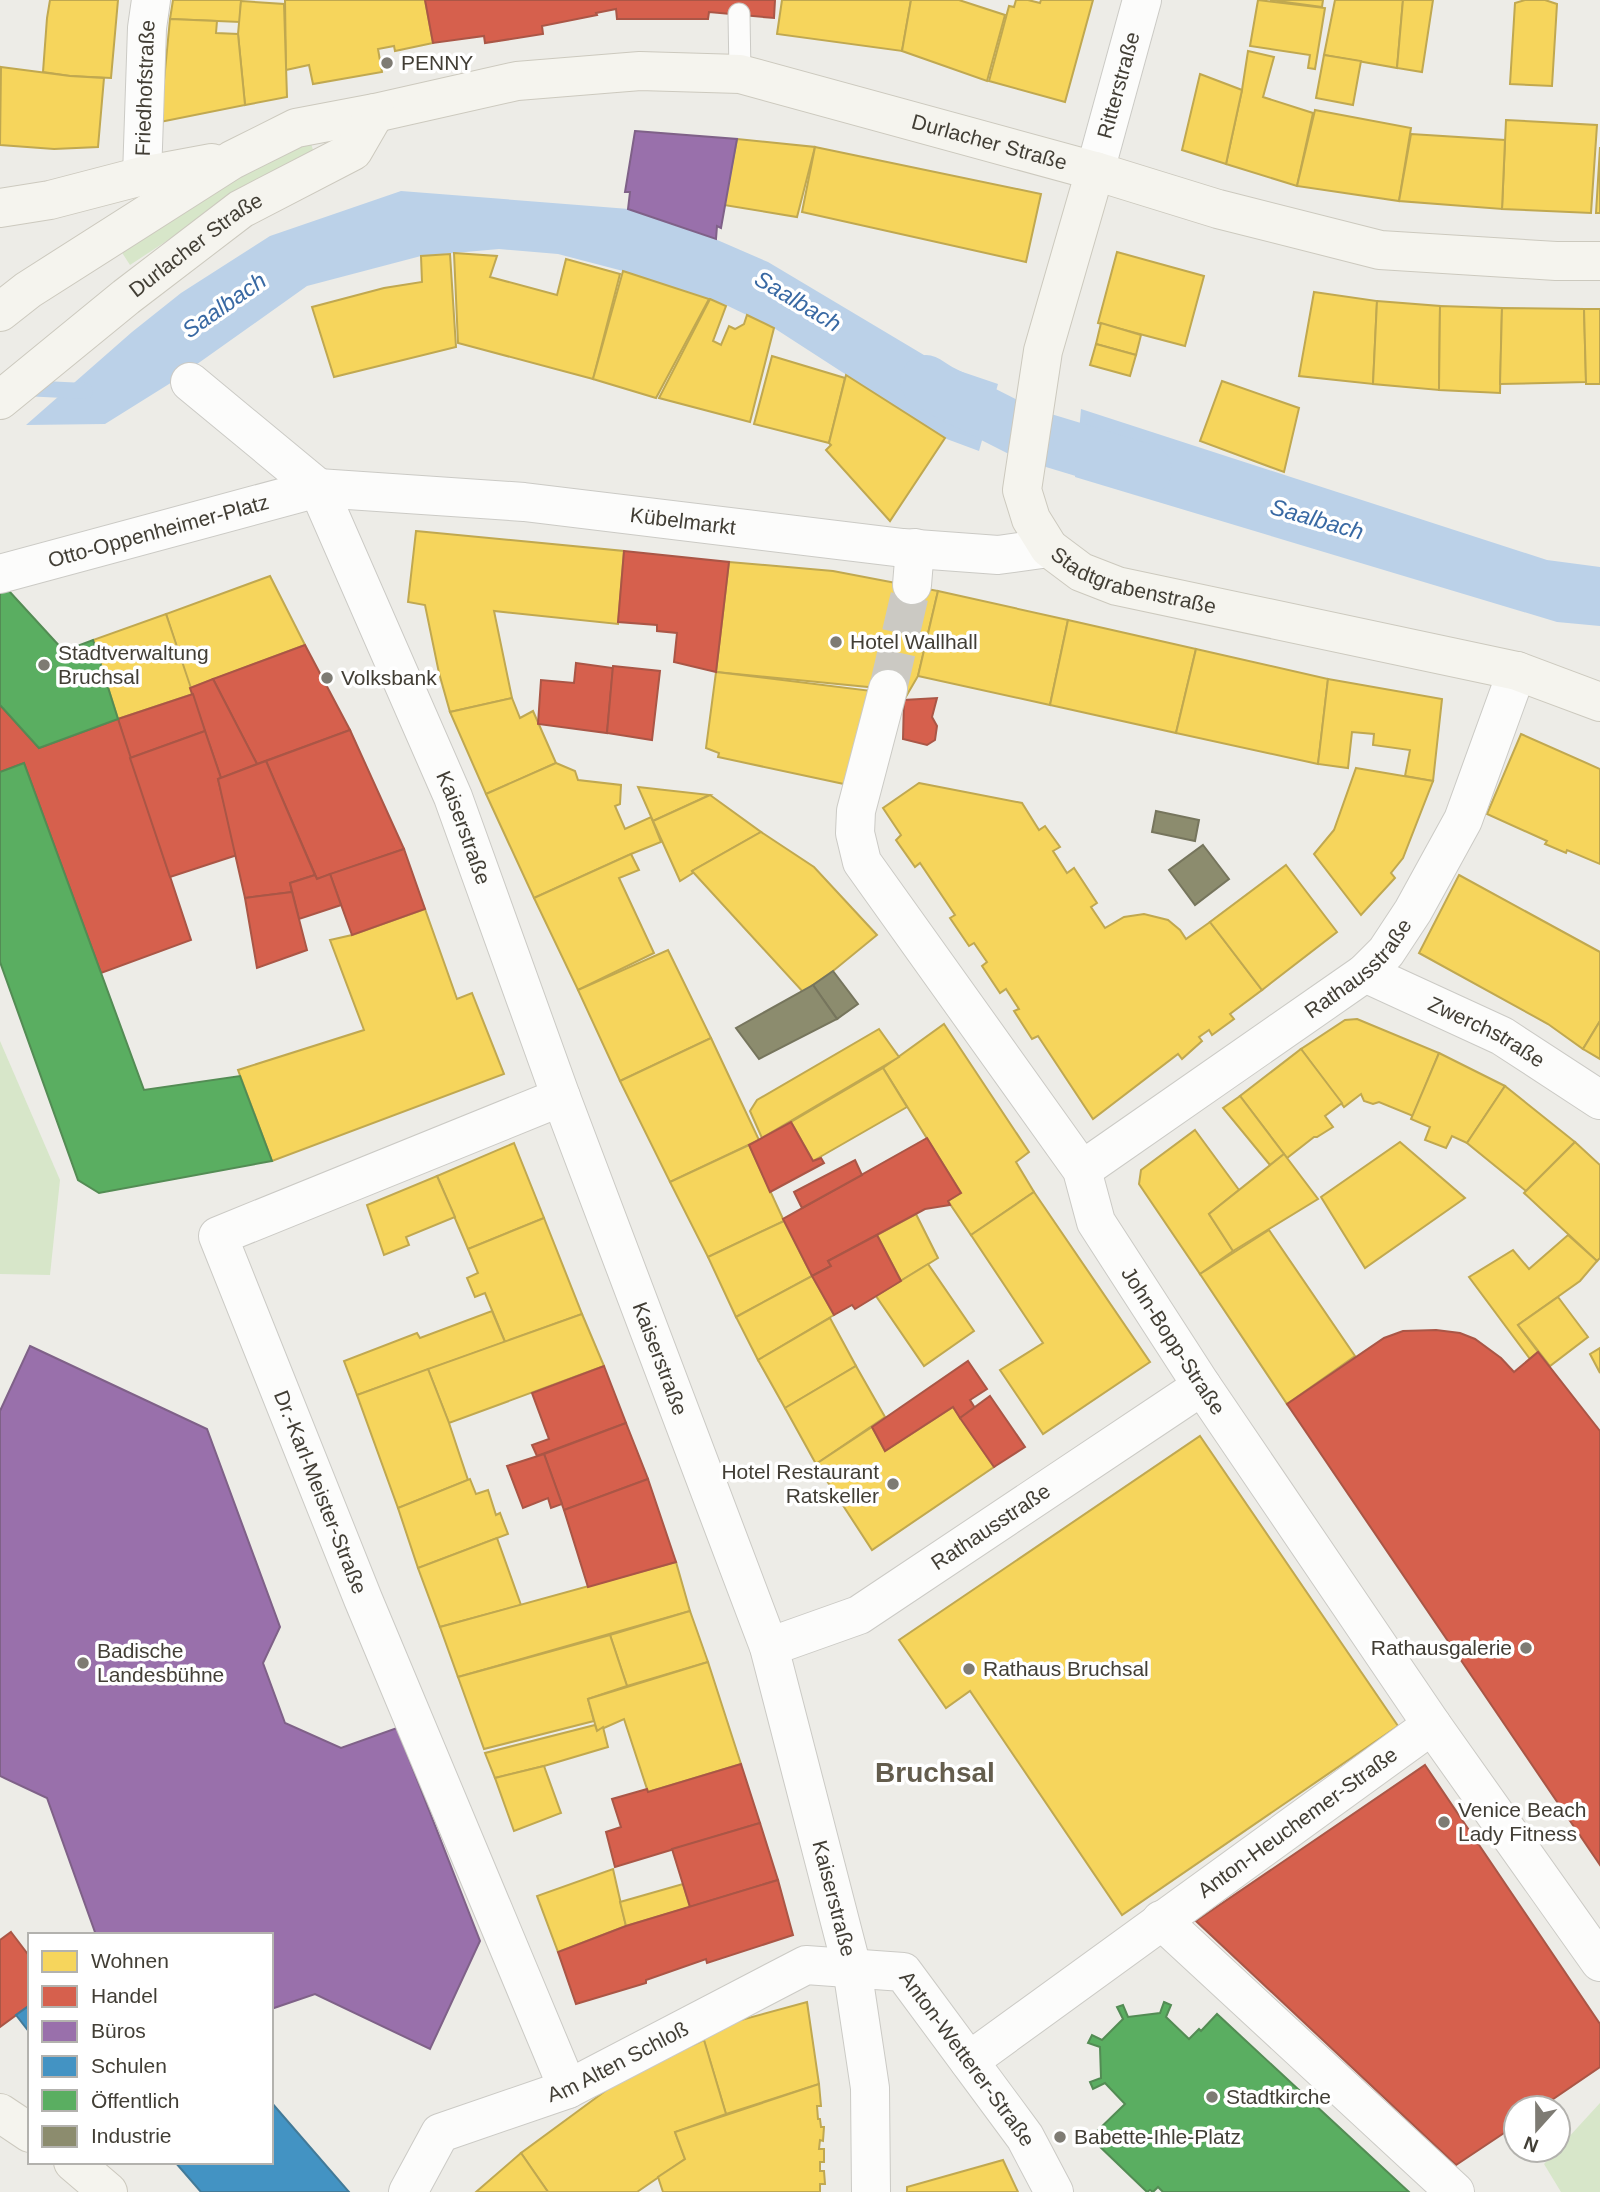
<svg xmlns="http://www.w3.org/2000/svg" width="1600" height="2192" font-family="Arial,sans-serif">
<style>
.green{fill:#d7e6c9}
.water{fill:#bbd1e8}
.homes{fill:#f6d55c;stroke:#c0a850;stroke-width:2}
.shops{fill:#d6604d;stroke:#aa5646;stroke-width:2}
.offices{fill:#9970ab;stroke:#7f6188;stroke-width:2}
.schools{fill:#4393c3;stroke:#437a98;stroke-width:2}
.public{fill:#5aae61;stroke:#538c54;stroke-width:2}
.industry{fill:#8c8c6e;stroke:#76755d;stroke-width:2}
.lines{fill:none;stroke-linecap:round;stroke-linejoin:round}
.stream{stroke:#bbd1e8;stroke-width:16}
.canal{stroke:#bbd1e8;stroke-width:52}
.street-tunnel{stroke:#cbc9c3;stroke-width:38;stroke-dasharray:38 19;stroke-linecap:butt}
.lane-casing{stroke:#cbcac5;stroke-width:23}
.street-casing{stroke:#cbcac5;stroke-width:40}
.secondary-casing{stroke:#ccc9be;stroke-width:40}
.lane{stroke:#fcfcfb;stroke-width:21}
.street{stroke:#fcfcfb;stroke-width:38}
.secondary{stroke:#f5f4ee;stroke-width:38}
.poi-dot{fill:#7e7b73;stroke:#fff;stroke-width:2.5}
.labels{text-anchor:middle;stroke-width:7;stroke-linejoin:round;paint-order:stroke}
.poi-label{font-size:21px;fill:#423e35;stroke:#fff;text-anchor:start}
.street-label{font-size:21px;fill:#423e35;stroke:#fff}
.water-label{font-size:23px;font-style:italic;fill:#3969a3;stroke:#fff}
.district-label{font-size:28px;font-weight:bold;fill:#645d4d;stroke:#fff}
</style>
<rect width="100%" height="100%" fill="#edece7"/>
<!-- green -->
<g class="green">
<path d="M310,140L313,150L261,179L130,265L119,248L198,199Z"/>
<path d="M0,1041L60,1180L50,1275L0,1274Z"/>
<path d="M1600,2103V2192H1561L1544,2164Z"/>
</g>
<!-- water -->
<g class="water">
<path d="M401,191L629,209L715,239L768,262L939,364L998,384L979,451L944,438L774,328L726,305L623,271L558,254L499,249L421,256L307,286L169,384L105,424L26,425L132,332L181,293L270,236Z"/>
<path d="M1081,409L1547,560L1600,567V626L1557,622L1075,477Z"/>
</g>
<!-- homes -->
<g class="homes">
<path d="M50,0H118L111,78L70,76L43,72L47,18Z"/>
<path d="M173,0H241L240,22L170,19Z"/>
<path d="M285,0H425L433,43L395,51L394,46L378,49L382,72L313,84L309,65L286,70Z"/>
<path d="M782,0H911L902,51L777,34Z"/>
<path d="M911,0H959L1005,15L987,81L902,51Z"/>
<path d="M1016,0H1028L1040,3L1041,0H1093L1065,102L989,81L1009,6L1014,7Z"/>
<path d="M1258,0L1325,8L1315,69L1308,68L1310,55L1250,46Z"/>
<path d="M1270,0H1323L1322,7Z"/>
<path d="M1335,0H1403L1397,68L1324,55Z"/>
<path d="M1403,0H1433L1422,72L1397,68Z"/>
<path d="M1525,0H1545L1557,4L1552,86L1510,84L1515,3Z"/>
<path d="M241,1L284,4L287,97L245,105L238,34Z"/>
<path d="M170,19L217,21L216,33L238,34L245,105L160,122Z"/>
<path d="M1248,51L1274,57L1263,97L1313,113L1297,186L1226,164L1242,90Z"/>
<path d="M1324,55L1361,61L1353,105L1316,98Z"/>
<path d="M1,67L70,76L104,78L98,147L54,149L0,145Z"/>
<path d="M1200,74L1242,90L1226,164L1182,150Z"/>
<path d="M1315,110L1411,128L1399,201L1297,186Z"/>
<path d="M1506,120L1597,125L1591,213L1502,209Z"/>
<path d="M1411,134L1505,140L1502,209L1399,201Z"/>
<path d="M737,139L815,147L797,217L724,205Z"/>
<path d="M815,147L1041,194L1026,262L802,212Z"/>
<path d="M1600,147V213H1596Z"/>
<path d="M1117,252L1204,276L1185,346L1098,323Z"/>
<path d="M454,253L497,256L490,277L557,295L566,259L620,274L593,379L458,343Z"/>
<path d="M450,254L456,347L334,377L312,307L384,288L422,282L421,256Z"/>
<path d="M623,271L709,299L656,398L593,379Z"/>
<path d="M1314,292L1377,301L1373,384L1299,376Z"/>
<path d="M710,299L726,306L713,341L721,345L729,326L735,329L744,324L747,315L774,328L750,422L659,398Z"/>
<path d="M1377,301L1440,306L1439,390L1373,384Z"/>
<path d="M1440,306L1502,308L1500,393L1439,390Z"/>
<path d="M1502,308L1584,309L1586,382L1500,384Z"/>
<path d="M1584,309H1600V384H1586V382Z"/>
<path d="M1101,323L1141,335L1136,355L1096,344Z"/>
<path d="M1096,344L1136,355L1130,376L1090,365Z"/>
<path d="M772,356L845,378L829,443L754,424Z"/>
<path d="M846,375L945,438L890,521L826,450L831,445L829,443Z"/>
<path d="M1222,381L1299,408L1284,472L1200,441Z"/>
<path d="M416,531L624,551L618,624L494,611L512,698L450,712L439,673L425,605L408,602Z"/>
<path d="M729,562L833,571L938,591L918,676L904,700L888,689L716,672Z"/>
<path d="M270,576L305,645L190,688L166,614Z"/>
<path d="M938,591L1068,620L1050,705L918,676Z"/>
<path d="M166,614L193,694L118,719L93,640Z"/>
<path d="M1068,620L1196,649L1176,733L1050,705Z"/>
<path d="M1196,649L1328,679L1318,764L1176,733Z"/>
<path d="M716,672L880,692L858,787L718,757L719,753L706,748Z"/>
<path d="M1328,679L1442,699L1433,781L1405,776L1410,750L1373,745L1374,734L1352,732L1348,768L1318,764Z"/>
<path d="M512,698L520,718L533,711L556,763L486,794L450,712Z"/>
<path d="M1521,734L1600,769V864L1567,850L1566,853L1545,844L1547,841L1487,814Z"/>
<path d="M556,763L575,771L578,780L621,785L620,804L615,806L625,829L651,817L661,842L631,854L534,898L486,794Z"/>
<path d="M1356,768L1433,781L1403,858L1391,873L1395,878L1361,915L1314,854L1334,830Z"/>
<path d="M919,783L1022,803L1039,830L1045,826L1060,847L1053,851L1067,873L1074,868L1097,903L1091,907L1105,928L1124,917L1144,914L1168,920L1180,930L1186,939L1210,922L1262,990L1230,1014L1234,1019L1212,1035L1209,1030L1199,1037L1202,1041L1182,1059L1178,1054L1093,1119L1038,1036L1032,1039L1014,1011L1019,1009L1006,989L1000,993L982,966L987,962L974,943L969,946L950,918L955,915L920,863L915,867L896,840L901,835L883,808Z"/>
<path d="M638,787L710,795L653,821Z"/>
<path d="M710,795L761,832L692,871L693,873L680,881L653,821Z"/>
<path d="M761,832L814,867L877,935L833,971L803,992L692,871Z"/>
<path d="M631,854L639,870L619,878L654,953L578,990L534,898Z"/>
<path d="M1286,865L1337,932L1262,990L1210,922Z"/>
<path d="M1459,875L1600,952V1021L1583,1049L1548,1024L1419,953Z"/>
<path d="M425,909L457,999L472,993L504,1074L272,1161L238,1070L364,1030L330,940L352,935Z"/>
<path d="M668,950L711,1038L620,1081L578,990Z"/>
<path d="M1357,1019L1439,1053L1413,1116L1379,1102L1373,1104L1364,1101L1361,1094L1344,1107L1301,1049L1345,1020Z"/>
<path d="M1600,1021V1059L1583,1049Z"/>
<path d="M944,1024L1029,1152L1016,1162L1034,1192L971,1235L948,1201L961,1193L883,1068Z"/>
<path d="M879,1029L899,1057L762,1138L750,1111L757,1100Z"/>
<path d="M711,1038L759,1140L670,1182L620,1081Z"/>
<path d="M1301,1049L1342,1103L1325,1116L1333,1127L1317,1137H1314L1287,1158L1240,1096Z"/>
<path d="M1439,1053L1505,1086L1467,1143L1452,1136L1446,1148L1425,1140L1430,1127L1411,1119Z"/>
<path d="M883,1068L907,1107L813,1161L791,1122Z"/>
<path d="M1505,1086L1575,1142L1526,1191L1467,1143Z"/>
<path d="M1240,1096L1284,1154L1270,1165L1223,1108Z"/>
<path d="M1195,1130L1239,1190L1209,1214L1233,1251L1200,1274L1139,1184L1141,1170Z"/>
<path d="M1400,1142L1465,1198L1365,1268L1321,1197Z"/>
<path d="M1575,1142L1600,1165V1258L1597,1261L1524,1193Z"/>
<path d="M514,1143L544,1218L468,1249L437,1176Z"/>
<path d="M749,1145L784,1221L708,1257L670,1182Z"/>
<path d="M1284,1154L1318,1199L1233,1251L1209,1214Z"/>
<path d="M437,1176L455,1217L406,1237L409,1245L384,1255L367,1205Z"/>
<path d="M1034,1192L1150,1362L1043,1434L1000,1370L1043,1343L971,1235Z"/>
<path d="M916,1214L938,1258L901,1281L877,1235Z"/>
<path d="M544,1218L582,1314L505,1342L485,1293L475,1297L467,1278L478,1273L468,1249Z"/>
<path d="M784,1221L812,1276L736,1317L708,1257Z"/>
<path d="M1269,1230L1355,1356L1287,1404L1200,1274Z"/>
<path d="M1568,1235L1597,1261L1580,1281L1518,1325L1538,1352L1530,1359L1469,1277L1513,1250L1529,1269Z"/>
<path d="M928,1264L974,1331L924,1366L876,1296Z"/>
<path d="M812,1276L834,1315L758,1360L736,1317Z"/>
<path d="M1558,1297L1588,1337L1550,1366L1518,1325Z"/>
<path d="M492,1311L505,1342L357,1395L344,1361L417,1333L420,1338Z"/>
<path d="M582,1314L604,1366L449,1423L428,1369Z"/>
<path d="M830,1318L856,1366L785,1408L758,1360Z"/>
<path d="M1600,1348V1373L1590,1354Z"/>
<path d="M856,1366L885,1417L816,1464L785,1408Z"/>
<path d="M428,1369L449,1423L468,1480L398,1508L357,1395Z"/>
<path d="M953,1407L994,1467L872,1550L816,1464L872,1427L885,1451Z"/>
<path d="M1200,1436L1398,1726L1122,1915L970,1691L946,1708L899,1640Z"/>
<path d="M470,1479L476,1494L488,1490L496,1515L500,1513L508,1534L418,1568L398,1508Z"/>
<path d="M497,1538L521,1605L440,1627L418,1568Z"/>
<path d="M676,1562L690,1611L458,1677L440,1627Z"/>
<path d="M690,1611L708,1662L627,1686L610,1635Z"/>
<path d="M610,1635L627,1686L588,1699L594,1721L484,1749L458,1677Z"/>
<path d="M708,1662L741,1764L648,1792L624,1719L597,1731L588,1699Z"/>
<path d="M595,1725L597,1731L603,1727L608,1747L544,1766L495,1778L485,1753Z"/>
<path d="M544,1766L561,1813L514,1831L495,1778Z"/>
<path d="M613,1869L626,1926L558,1952L537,1896Z"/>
<path d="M683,1884L690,1907L626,1926L620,1902Z"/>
<path d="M807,2002L819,2084L726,2114L701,2031Z"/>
<path d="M704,2040L726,2114L675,2132L685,2159L637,2192H548L521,2153L627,2075Z"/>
<path d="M819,2084L821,2106H817L818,2119H820L821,2127H824L823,2141L820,2140L819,2149H824V2162H820V2171H824L825,2184H820V2192H663L658,2177L685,2159L675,2132Z"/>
<path d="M521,2153L548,2192H476Z"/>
<path d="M1003,2160L1018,2192H907V2187Z"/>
</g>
<!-- shops -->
<g class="shops">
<path d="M425,0H775L774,18L709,12L708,19H617L616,9L596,13L597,15L542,26L543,34L485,43L484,36L433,43Z"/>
<path d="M624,551L729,562L716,672L674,662L677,633L657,631V625L618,622Z"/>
<path d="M305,645L350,730L257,764L213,679Z"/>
<path d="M576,663L613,668L607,733L538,724L541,680L574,683Z"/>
<path d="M613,666L660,671L652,740L607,733Z"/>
<path d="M213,679L257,764L221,778L190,688Z"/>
<path d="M193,694L205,731L130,758L118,719Z"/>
<path d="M937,698L932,717L937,726L935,740L927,745L903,739L904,700Z"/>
<path d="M0,705L39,748L118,719L191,940L101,973L24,763L0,772Z"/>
<path d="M350,730L404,849L317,879L266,761Z"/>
<path d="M205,731L221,778L218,779L237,855L170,877L130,758Z"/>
<path d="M266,761L315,875L290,883L292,892L245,898L218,779Z"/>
<path d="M404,849L425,909L352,935L330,874Z"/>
<path d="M330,874L341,905L299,919L290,883L315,875L317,879Z"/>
<path d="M292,892L307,950L257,968L245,898Z"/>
<path d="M791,1122L813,1161L821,1158L824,1163L770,1192L749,1145Z"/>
<path d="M927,1138L961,1193L948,1201L950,1205L925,1209L828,1261L831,1266L812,1276L783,1219Z"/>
<path d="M855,1160L862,1175L802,1208L794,1192Z"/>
<path d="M877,1235L901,1281L855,1309L852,1305L834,1315L812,1276L831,1266L828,1261Z"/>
<path d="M1436,1330L1460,1333L1475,1339L1501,1358L1514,1372L1538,1352L1600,1431V1865L1287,1404L1384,1338L1403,1331Z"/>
<path d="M968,1361L987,1389L970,1400L975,1408L960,1418L953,1407L885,1451L872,1427Z"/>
<path d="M604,1366L626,1423L537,1456L532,1445L549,1439L532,1393Z"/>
<path d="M990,1396L1025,1447L994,1467L960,1418Z"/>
<path d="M626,1423L648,1479L564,1510L544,1454Z"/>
<path d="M544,1454L562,1504L551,1508L548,1498L523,1508L507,1466Z"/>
<path d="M648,1479L676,1562L588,1587L564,1510Z"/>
<path d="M741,1764L760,1823L615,1867L606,1832L621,1827L612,1799L647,1789L648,1792Z"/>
<path d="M1425,1765L1600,2024V2067L1540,2108H1516V2125L1456,2165L1196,1921Z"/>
<path d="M760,1823L778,1880L690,1907L672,1849Z"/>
<path d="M778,1880L793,1935L707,1963L706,1959L646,1980V1983L576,2004L558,1952L626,1926Z"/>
<path d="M11,1932L30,1957V2005L0,2027V1940Z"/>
</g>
<!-- offices -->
<g class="offices">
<path d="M635,131L737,139L721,228L717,226L716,239L628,209L630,192H625Z"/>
<path d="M30,1346L207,1429L280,1627L263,1663L285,1723L341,1748L397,1728L480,1941L430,2049L315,1994L271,2009V1935H96L47,1798L0,1776V1411Z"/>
</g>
<!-- schools -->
<g class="schools">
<path d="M30,2005V2033L16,2015Z"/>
<path d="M271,2102L349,2192H201L175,2162H271Z"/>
</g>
<!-- public -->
<g class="public">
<path d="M0,590L9,591L64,651L93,640L118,719L39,748L0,705Z"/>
<path d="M24,763L144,1090L240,1076L272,1161L99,1193L78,1180L0,962V772Z"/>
<path d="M1164,2002L1171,2005L1166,2017L1189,2039L1199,2029L1201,2031L1217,2014L1409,2192H1163L1158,2187L1153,2192L1150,2190L1147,2192L1094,2141L1096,2138L1093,2135L1125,2104L1105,2083L1093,2089L1090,2082L1101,2078L1100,2047L1088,2043L1092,2035L1102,2040L1123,2019L1117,2007L1123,2005L1128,2017L1160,2013Z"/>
</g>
<!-- industry -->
<g class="industry">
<path d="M1156,811L1199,820L1195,841L1152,832Z"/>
<path d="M1203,845L1229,879L1195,905L1169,870Z"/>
<path d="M833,971L858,1004L837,1019L813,985Z"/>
<path d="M813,985L837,1019L759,1059L736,1028Z"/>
</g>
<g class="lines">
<!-- stream -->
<path class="stream" d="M23,388L85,391"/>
<!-- canal -->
<path class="canal" d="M926,381L940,390L1027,434L1146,470"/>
<!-- street-tunnel -->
<path class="street-tunnel" d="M888,689L912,585"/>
<!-- lane casing -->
<g class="lane-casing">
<path id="lane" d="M739,14L740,74"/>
</g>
<!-- street casing -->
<g class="street-casing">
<g id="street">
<path id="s1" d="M1095,171L1142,0"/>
<path id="s2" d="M142,176L147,28L151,0"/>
<path id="s3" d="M190,382L318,488L453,797L561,1097L769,1647L852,1968L870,2088L871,2192"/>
<path id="s4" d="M0,574L318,488L524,502L903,548L998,555L1049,548"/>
<path d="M912,585L915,548"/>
<path id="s5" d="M888,689L856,811L855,833L862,862L1082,1170L1096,1222L1202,1386L1432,1725L1600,1962"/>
<path id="s6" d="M1365,973L1502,1036L1600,1100"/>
<path id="s7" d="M561,1097L218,1236L363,1599L568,2089"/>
<path id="s8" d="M1082,1170L1365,973L1386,952L1413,911L1463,820L1517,671"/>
<path id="s9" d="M769,1647L859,1615L1202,1386"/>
<path d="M1161,1920L1455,2192"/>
<path id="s10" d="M969,2061L1432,1725"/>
<path id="s11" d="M408,2192L440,2133L568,2089L806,1965L903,1972L1025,2137L1054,2192"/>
</g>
</g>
<!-- secondary casing -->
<g class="secondary-casing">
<g id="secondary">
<path id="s12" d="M1095,171L1043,351L1022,490L1031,519L1049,548L1081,572L1117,586L1517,671L1600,702"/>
<path d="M0,208L50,200L142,176L212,163"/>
<path id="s13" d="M0,312L28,290L232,160L296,128L375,113L517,81L640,71L740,74L1095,171L1218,209L1380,250L1556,261H1600"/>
<path id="s14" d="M0,400L126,297L241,209L353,151L375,113"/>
<path d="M0,2113L30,2133"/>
<path d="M73,2162L108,2192"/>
</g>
</g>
<!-- lane -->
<use href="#lane" class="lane"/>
<!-- street -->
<use href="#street" class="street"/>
<!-- secondary -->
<use href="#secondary" class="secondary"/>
</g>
<!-- markers -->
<g class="poi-dot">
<circle cx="387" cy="63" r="7"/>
<circle cx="836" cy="642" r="7"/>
<circle cx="44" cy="665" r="7"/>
<circle cx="327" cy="678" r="7"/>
<circle cx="893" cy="1484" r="7"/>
<circle cx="1526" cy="1648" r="7"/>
<circle cx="83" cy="1663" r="7"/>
<circle cx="969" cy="1669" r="7"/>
<circle cx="1444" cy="1822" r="7"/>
<circle cx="1212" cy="2097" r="7"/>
<circle cx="1060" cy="2137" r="7"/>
</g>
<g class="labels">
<!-- poi labels -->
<g class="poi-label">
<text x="401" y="70">PENNY</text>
<text x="850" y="649">Hotel Wallhall</text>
<text x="58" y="660">Stadtverwaltung<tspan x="58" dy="24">Bruchsal</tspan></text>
<text x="341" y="685">Volksbank</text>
<text x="879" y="1479" text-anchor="end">Hotel Restaurant<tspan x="879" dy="24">Ratskeller</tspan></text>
<text x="1512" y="1655" text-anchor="end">Rathausgalerie</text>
<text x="97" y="1658">Badische<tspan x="97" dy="24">Landesbühne</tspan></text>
<text x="983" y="1676">Rathaus Bruchsal</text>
<text x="1458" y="1817">Venice Beach<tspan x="1458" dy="24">Lady Fitness</tspan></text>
<text x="1226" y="2104">Stadtkirche</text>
<text x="1074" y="2144">Babette-Ihle-Platz</text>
</g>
<!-- street labels -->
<g class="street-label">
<text dy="7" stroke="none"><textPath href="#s1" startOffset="89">Ritterstraße</textPath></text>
<text dy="7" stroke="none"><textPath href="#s2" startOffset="88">Friedhofstraße</textPath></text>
<text dy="7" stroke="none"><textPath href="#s13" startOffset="1057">Durlacher Straße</textPath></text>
<text dy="7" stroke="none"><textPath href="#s14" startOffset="250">Durlacher Straße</textPath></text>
<text dy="7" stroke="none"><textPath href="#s4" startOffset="696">Kübelmarkt</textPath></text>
<text dy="7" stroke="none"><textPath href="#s4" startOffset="164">Otto-Oppenheimer-Platz</textPath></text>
<text dy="7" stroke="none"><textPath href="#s12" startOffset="485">Stadtgrabenstraße</textPath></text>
<text dy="7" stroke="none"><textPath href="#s3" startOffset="536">Kaiserstraße</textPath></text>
<text dy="7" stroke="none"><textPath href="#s8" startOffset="343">Rathausstraße</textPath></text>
<text dy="7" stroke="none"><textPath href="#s6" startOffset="135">Zwerchstraße</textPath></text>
<text dy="7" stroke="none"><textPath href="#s5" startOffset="752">John-Bopp-Straße</textPath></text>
<text dy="7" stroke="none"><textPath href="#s3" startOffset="1102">Kaiserstraße</textPath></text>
<text dy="7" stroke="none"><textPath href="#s7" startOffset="646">Dr.-Karl-Meister-Straße</textPath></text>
<text dy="7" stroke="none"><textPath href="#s9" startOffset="254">Rathausstraße</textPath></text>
<text dy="7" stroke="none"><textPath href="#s10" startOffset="406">Anton-Heuchemer-Straße</textPath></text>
<text dy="7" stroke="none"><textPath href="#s3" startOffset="1670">Kaiserstraße</textPath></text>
<text dy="7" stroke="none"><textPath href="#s11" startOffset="259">Am Alten Schloß</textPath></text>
<text dy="7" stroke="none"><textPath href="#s11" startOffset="676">Anton-Wetterer-Straße</textPath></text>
</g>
<!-- water labels -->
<g class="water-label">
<text transform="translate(798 301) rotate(31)" y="8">Saalbach</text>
<text transform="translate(224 305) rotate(-35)" y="8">Saalbach</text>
<text transform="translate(1317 519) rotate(16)" y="8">Saalbach</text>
</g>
<!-- district labels -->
<g class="district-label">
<text x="935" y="1782">Bruchsal</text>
</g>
</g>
<!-- legend -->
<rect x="28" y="1933" width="245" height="231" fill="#ffffff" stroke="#b3b2ae" stroke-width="2"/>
<rect x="42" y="1951" width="35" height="21" fill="#f6d55c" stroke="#b3b2ae" stroke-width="2"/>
<text x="91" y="1968" font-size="21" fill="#423e35">Wohnen</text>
<rect x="42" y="1986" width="35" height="21" fill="#d6604d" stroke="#b3b2ae" stroke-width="2"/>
<text x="91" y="2003" font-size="21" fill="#423e35">Handel</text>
<rect x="42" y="2021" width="35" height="21" fill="#9970ab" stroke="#b3b2ae" stroke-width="2"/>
<text x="91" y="2038" font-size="21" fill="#423e35">Büros</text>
<rect x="42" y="2056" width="35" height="21" fill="#4393c3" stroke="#b3b2ae" stroke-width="2"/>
<text x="91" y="2073" font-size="21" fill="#423e35">Schulen</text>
<rect x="42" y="2090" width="35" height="21" fill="#5aae61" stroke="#b3b2ae" stroke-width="2"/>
<text x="91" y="2108" font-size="21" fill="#423e35">Öffentlich</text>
<rect x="42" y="2126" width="35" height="21" fill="#8c8c6e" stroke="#b3b2ae" stroke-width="2"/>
<text x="91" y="2143" font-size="21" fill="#423e35">Industrie</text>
<!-- north arrow -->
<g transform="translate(1537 2129) rotate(201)"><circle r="33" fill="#ffffff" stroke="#b3b2ae" stroke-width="2"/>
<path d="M0-5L12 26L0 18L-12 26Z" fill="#7e7b73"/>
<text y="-10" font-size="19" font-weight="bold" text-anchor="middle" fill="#423e35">N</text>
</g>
</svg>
